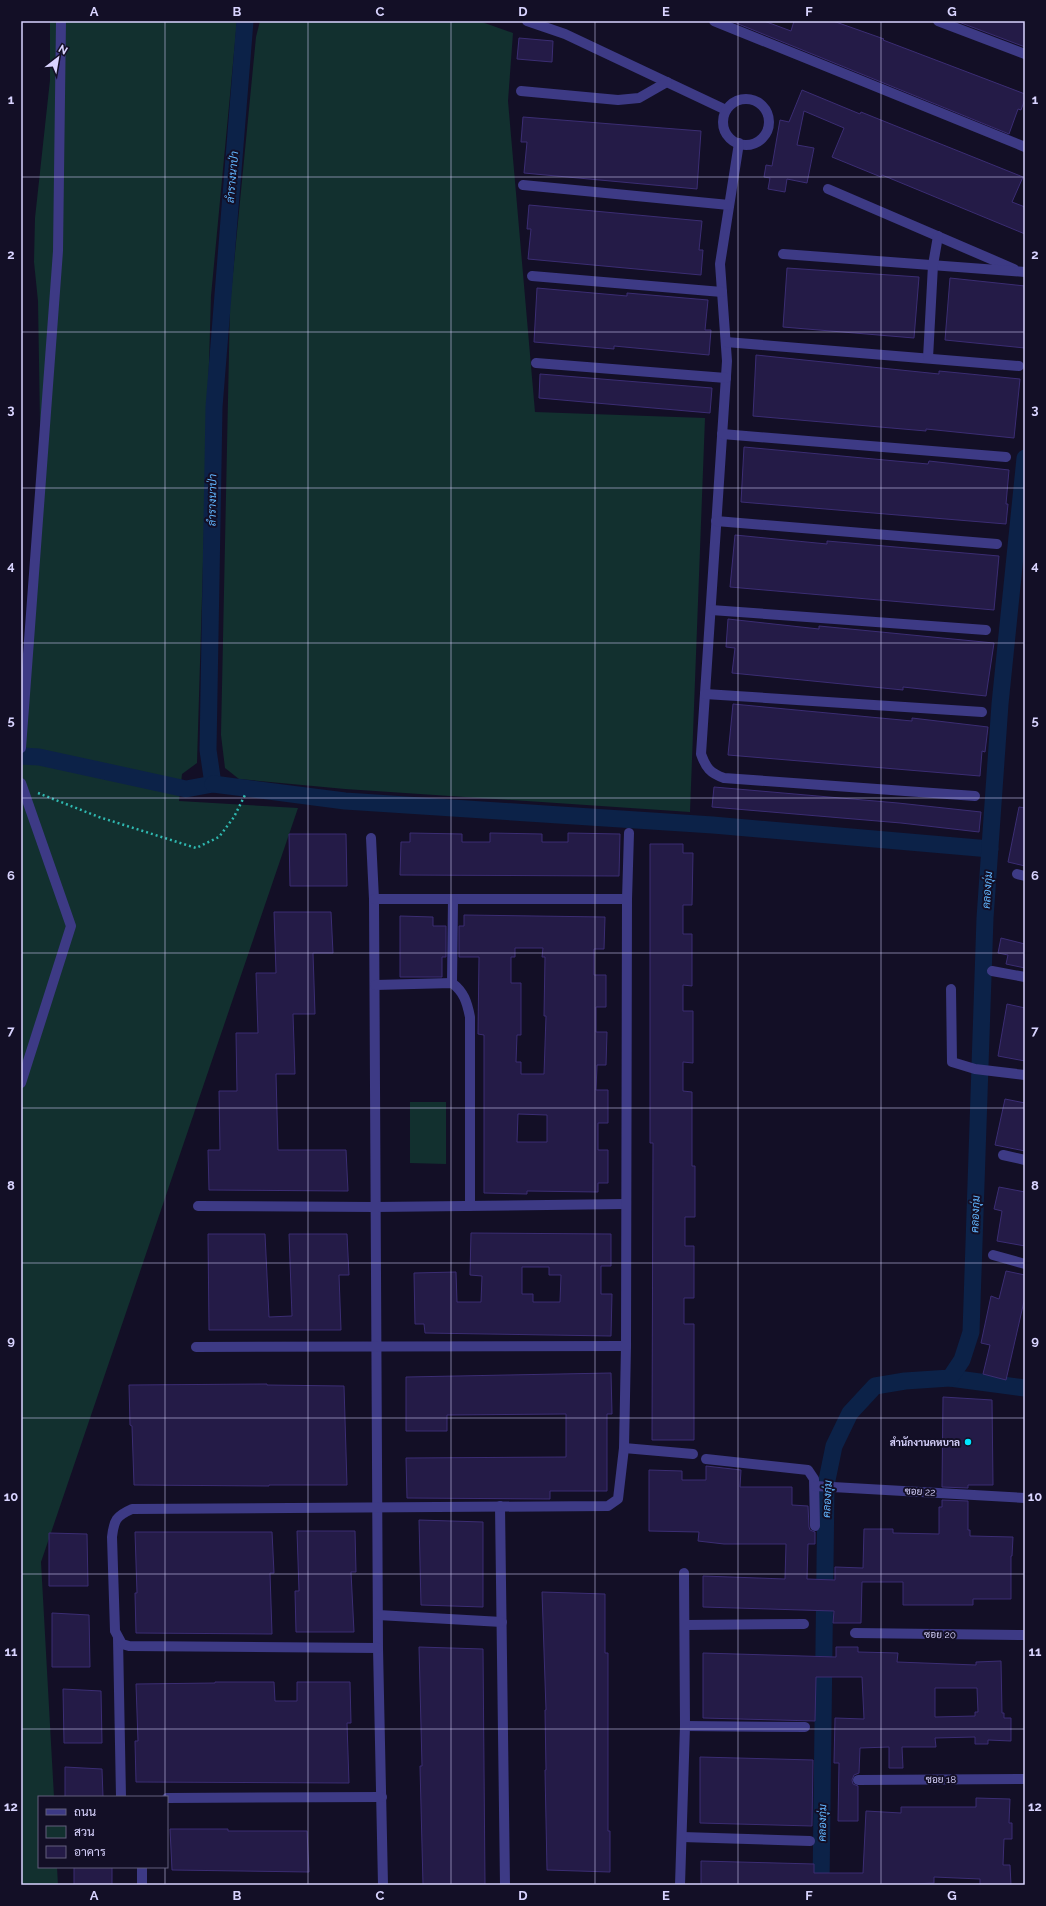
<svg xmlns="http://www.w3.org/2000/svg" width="1046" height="1906" font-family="Raleway,Sarabun,sans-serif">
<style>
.green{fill:#12302f}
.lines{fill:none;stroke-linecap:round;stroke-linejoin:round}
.canal{stroke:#0c2248;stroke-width:17}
.building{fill:#241b47;stroke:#3b2d73;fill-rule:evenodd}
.path{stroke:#2fb8b0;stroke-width:2.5;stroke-dasharray:2 3;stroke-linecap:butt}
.street{stroke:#3d3a85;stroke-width:10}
.grid{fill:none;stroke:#d9d4ff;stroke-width:1;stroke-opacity:0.55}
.poi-dot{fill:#00e5ff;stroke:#130f26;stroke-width:1.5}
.labels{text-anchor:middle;stroke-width:4;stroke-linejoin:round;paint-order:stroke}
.poi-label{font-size:10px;font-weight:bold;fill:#d9d4ff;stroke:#130f26;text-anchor:end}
.street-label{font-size:10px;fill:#d9d4ff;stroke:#130f26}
.water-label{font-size:11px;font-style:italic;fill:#62b6ff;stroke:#130f26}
.neatline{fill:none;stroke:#d9d4ff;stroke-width:1.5}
.grid-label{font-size:13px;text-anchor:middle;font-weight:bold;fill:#d9d4ff}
</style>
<rect width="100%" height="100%" fill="#130f26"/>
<!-- green -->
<g class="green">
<path d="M50,21H237L211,296L197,763L182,774L179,801L298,808L41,1562L54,1797H39V1867H57L58,1885H21V710L41,483L38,301L34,262L35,218L50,80Z"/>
<path d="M260,21H479L513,33L508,101L535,412L705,418L690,812L345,789L239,779L225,768L221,735L230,304L256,37Z"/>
<path d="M410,1102H446V1164L410,1163Z"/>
</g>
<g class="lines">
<!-- canal -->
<g class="canal">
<path d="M21,756L39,757L186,789L213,784L208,750L214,407L245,21"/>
<path d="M213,784L345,801L713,825L990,849"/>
<path d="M950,1378L1025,1388"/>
<path d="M821,1885L826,1485L834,1446L850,1413L875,1386L905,1381L950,1378L962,1360L971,1332L985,918L1000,704L1025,458"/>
</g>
</g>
<!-- building -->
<g class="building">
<path d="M731,21H764L791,31L794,21H833L884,39L883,40L1025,94V99L1021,110L1018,109L1009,134Z"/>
<path d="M956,21H1025V47Z"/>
<path d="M519,38L553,41L552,62L517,59Z"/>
<path d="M802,90L860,114L861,112L1023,177L1012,202L1025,207V234L882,175L881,177L832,157L844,128L804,111L797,145L814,148L807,183L787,179L785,192L768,189L770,178L764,177L766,165L772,166L780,120L789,122Z"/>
<path d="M523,117L701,131L697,189L524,173L527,142H521Z"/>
<path d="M529,205L702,221L699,250H703L701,275L528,259L531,229H527Z"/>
<path d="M787,268L919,277L914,338L783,327Z"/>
<path d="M950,278L1025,286V348L945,340Z"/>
<path d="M537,288L627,296V293L708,300L705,330H711L709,355L614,346V349L534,342Z"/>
<path d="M756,355L939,374V371L1020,379L1014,438L926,429V431L753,416Z"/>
<path d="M540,374L712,388L710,413L539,398Z"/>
<path d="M744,447L928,464L929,461L1009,470L1006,504H1008L1006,524L741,502Z"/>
<path d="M735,535L827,544V541L999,556L994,610L730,587Z"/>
<path d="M728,619L819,629V626L994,643L986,696L903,687V690L732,673L735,648L726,647Z"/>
<path d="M733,704L912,721V718L988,727L985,752L982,751L980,776L728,755Z"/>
<path d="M714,787L898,803L981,812L979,832L901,823L712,807Z"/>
<path d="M1019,807L1025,808V866L1008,862Z"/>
<path d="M410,833L462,834V842H490V833L542,834V842H568V833L620,834L619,876L400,875L401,842H410Z"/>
<path d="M289,834H346L347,886H290Z"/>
<path d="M650,844H683V853H693L692,905H683V934H692V986L683,985V1011H693V1063L683,1062V1091L692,1092V1166H695V1217H685V1246H694V1298H684V1324H694V1440H652L653,1143H650Z"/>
<path d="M274,912H331L333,953H313L315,1014H293L295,1074H276L278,1150H346L348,1191L209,1190L208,1150H220L219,1091H237L236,1033H258L256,973H276Z"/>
<path d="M464,915L605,917L604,949H594V975H606V1007H596V1032H607L606,1065H597L596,1090H608V1123H598V1150H608V1183H598V1192L527,1191V1194L484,1193V1035L478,1034L479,957H459V926H464ZM515,948H543L542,957H545L544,1016H546L544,1074H521V1062H516L517,1035H521V983H511V957H515ZM518,1114L547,1115V1142H517Z"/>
<path d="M400,916L433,917V926H446V957H442V977H400Z"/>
<path d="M1001,938L1025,944V968L1006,964L1008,955L998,953Z"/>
<path d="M1007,1004L1025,1008V1061L998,1056Z"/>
<path d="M1005,1099L1025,1103V1151L995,1145Z"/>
<path d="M999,1187L1025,1192V1246L997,1241L1002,1211L994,1209Z"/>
<path d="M471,1233L611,1234V1266H601V1294H612L611,1336L425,1333L424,1324H415L414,1273L456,1272L457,1302H481L482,1276L470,1275ZM522,1267H549V1275H561L560,1302H533V1294H522Z"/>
<path d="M208,1234H265L269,1317L292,1316L289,1234H347L349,1275H339L341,1330H209Z"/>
<path d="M1006,1271L1025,1275V1297L1006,1380L983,1374L990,1345L981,1343L991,1296L999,1299Z"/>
<path d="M611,1373L612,1414H607V1491H550V1499L407,1498L406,1458L566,1457V1414L447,1415V1431H406V1377Z"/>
<path d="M267,1384V1385L344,1386L347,1485H269V1486L134,1485L132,1426L130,1425L129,1385Z"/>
<path d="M943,1397L992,1400L993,1485H968V1488L942,1487Z"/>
<path d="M706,1466L741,1470L740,1487H792V1505L808,1506L809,1527L810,1530L815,1532V1544H808L807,1579L835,1580V1567L863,1568L864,1529H893V1533L939,1534V1507H942V1500L968,1501V1530H970V1536L1013,1537L1012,1556H1011V1599H973V1605H903V1582H862L861,1623H833L834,1611L703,1607V1576L785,1579L786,1544H724L698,1541L699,1532L649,1531V1470L682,1471V1480H706Z"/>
<path d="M419,1520L483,1522V1607L421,1605Z"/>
<path d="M297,1531H355L356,1572H351L354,1632H296L295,1591H299Z"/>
<path d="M135,1532H272L274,1573H270L272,1634L136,1633L135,1593H137Z"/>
<path d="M49,1533L87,1534L88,1586H49Z"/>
<path d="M542,1592L605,1594V1653H608V1831H610V1872L547,1870L545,1770H546L545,1710H546Z"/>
<path d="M52,1613L89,1615L90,1667H52Z"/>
<path d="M419,1647L483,1649L485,1885H423L420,1766H422Z"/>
<path d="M836,1647H858V1652L898,1653L897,1662L976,1665V1662L1001,1661L1002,1713H1004V1718H1011V1741L988,1740V1744H975V1737L935,1738L936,1747H902L903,1768H889V1747L860,1748L859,1773L854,1775L852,1780L853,1784L858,1786V1821H838L839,1763H834L835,1718L864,1719L862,1677H816L815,1721L703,1718V1653L836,1657ZM935,1688H977L978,1712H975V1716L935,1717Z"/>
<path d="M215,1682H274L275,1701H297V1682H350L351,1723H347L349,1783L136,1782L135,1741H138L136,1684L215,1683Z"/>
<path d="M63,1689L101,1691L102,1743H64Z"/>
<path d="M700,1757L813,1760L812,1826L700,1823Z"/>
<path d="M65,1767L102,1769L103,1797H65Z"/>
<path d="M976,1798L1010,1799L1009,1823H1012V1839H1004L1003,1865H1010L1011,1885H980V1879L934,1877V1883L893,1885H701V1861L814,1864V1873H863L866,1811L901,1813V1807H976Z"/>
<path d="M170,1829H228V1831H307L309,1872L172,1870Z"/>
<rect x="74" y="1867" width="38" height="18"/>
</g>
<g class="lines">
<!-- path -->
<path class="path" d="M38,793L99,817L196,848L219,837L234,817L246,793"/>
<!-- street -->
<g class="street">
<path d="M527,21L565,34L726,110"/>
<path d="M714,21L1025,147"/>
<path d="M938,21L1025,54"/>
<path d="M521,91L618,100L639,98L667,82"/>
<circle cx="746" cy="122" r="23"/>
<path d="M739,143L720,264L727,361L701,754C706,768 710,773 724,778L975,796"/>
<path d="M523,185L729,205"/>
<path d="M828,189L1014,269"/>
<path d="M783,254L1025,272"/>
<path d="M532,276L722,292"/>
<path d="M726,342L1019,366"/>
<path d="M928,358L933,265L938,236"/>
<path d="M536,363L726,378"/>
<path d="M722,434L1006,457"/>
<path d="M716,521L997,544"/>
<path d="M711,610L986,630"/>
<path d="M705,694L982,712"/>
<path d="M21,748L58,251L61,21"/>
<path d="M21,783L71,926L21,1083"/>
<path d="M371,838L374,899L378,1648L383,1885"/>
<path d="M1017,874L1025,876"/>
<path d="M374,899H627"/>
<path d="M992,971L1025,977"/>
<path d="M452,983L453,899"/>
<path d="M375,985L452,983C464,992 467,1002 470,1017V1206"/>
<path d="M951,989L952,1062L975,1069L1025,1075"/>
<path d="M1003,1155L1025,1160"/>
<path d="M198,1206L375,1207L626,1204"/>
<path d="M993,1255L1025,1264"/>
<path d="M196,1347L626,1346"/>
<path d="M624,1448L693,1454"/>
<path d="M706,1459L808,1470L814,1479L815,1526"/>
<path d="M815,1486L1025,1498"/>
<path d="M500,1506L505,1885"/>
<path d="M378,1615L502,1622"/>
<path d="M686,1625L804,1624"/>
<path d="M855,1633L1025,1635"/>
<path d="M118,1638L121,1797"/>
<path d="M378,1648L129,1646L122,1644L115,1631L112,1537C114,1520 116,1516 132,1509L608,1506L618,1499L624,1448L626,1346L627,899L629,833"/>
<path d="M685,1726L805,1727"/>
<path d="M858,1780L1025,1779"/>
<path d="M167,1798L382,1797"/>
<path d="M682,1837L810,1841"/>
<path d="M142,1867V1885"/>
<path d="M680,1885L685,1726L684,1573"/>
</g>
</g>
<!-- grid -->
<path class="grid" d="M165,21V1797M308,21V1885M451,21V1885M595,21V1885M738,21V1885M881,21V1885M21,177H1025M21,332H1025M21,488H1025M21,643H1025M21,798H1025M21,953H1025M21,1108H1025M21,1263H1025M21,1418H1025M21,1574H1025M21,1729H1025M165,1867V1885"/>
<!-- markers -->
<circle class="poi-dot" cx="968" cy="1442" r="4"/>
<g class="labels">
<!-- poi labels -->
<g class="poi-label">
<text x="960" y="1446">สำนักงานคหบาล</text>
</g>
<!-- street labels -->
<g class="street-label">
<text transform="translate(920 1491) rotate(3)" y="4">ซอย 22</text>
<text transform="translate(940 1634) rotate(1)" y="4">ซอย 20</text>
<text x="941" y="1783">ซอย 18</text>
</g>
<!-- water labels -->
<g class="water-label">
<text transform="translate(232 177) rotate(-85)" y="4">ลำรางนาป่า</text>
<text transform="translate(212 500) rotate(-89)" y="4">ลำรางนาป่า</text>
<text transform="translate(987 890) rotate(-86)" y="4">คลองกุ่ม</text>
<text transform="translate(975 1214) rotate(-88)" y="4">คลองกุ่ม</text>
<text transform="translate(827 1499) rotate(-87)" y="4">คลองกุ่ม</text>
<text transform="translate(822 1823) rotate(-89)" y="4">คลองกุ่ม</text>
</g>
</g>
<!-- border -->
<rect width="1046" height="1906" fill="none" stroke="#130f26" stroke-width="44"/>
<!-- legend -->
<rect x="38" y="1796" width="130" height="72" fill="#130f26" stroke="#625e7d"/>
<rect x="46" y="1809" width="20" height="6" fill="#3d3a85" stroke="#625e7d"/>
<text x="74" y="1816" font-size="12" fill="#d9d4ff">ถนน</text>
<rect x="46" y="1826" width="20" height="12" fill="#12302f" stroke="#625e7d"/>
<text x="74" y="1836" font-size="12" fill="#d9d4ff">สวน</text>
<rect x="46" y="1846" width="20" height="12" fill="#241b47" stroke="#625e7d"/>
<text x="74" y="1856" font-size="12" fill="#d9d4ff">อาคาร</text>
<!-- north arrow -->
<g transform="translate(58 58) rotate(31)" stroke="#130f26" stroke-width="3" paint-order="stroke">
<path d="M0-3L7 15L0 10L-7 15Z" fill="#d9d4ff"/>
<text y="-6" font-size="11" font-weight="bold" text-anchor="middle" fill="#d9d4ff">N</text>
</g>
<rect x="22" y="22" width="1002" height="1862" class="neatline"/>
<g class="grid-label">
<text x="94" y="16">A</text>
<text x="237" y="16">B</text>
<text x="380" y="16">C</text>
<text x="523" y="16">D</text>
<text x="666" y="16">E</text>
<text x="809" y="16">F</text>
<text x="952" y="16">G</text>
<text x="11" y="104">1</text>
<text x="1035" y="104">1</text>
<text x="11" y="259">2</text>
<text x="1035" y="259">2</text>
<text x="11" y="414">3</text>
<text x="1035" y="414">3</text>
<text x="11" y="570">4</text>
<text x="1035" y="570">4</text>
<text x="11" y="725">5</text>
<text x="1035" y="725">5</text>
<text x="11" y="880">6</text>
<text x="1035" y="880">6</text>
<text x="11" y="1035">7</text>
<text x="1035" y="1035">7</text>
<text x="11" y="1190">8</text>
<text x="1035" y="1190">8</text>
<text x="11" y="1345">9</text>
<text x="1035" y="1345">9</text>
<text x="11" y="1501">10</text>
<text x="1035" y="1501">10</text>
<text x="11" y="1656">11</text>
<text x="1035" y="1656">11</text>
<text x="11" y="1811">12</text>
<text x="1035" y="1811">12</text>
<text x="94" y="1900">A</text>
<text x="237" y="1900">B</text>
<text x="380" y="1900">C</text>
<text x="523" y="1900">D</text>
<text x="666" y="1900">E</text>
<text x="809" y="1900">F</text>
<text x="952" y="1900">G</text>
</g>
</svg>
